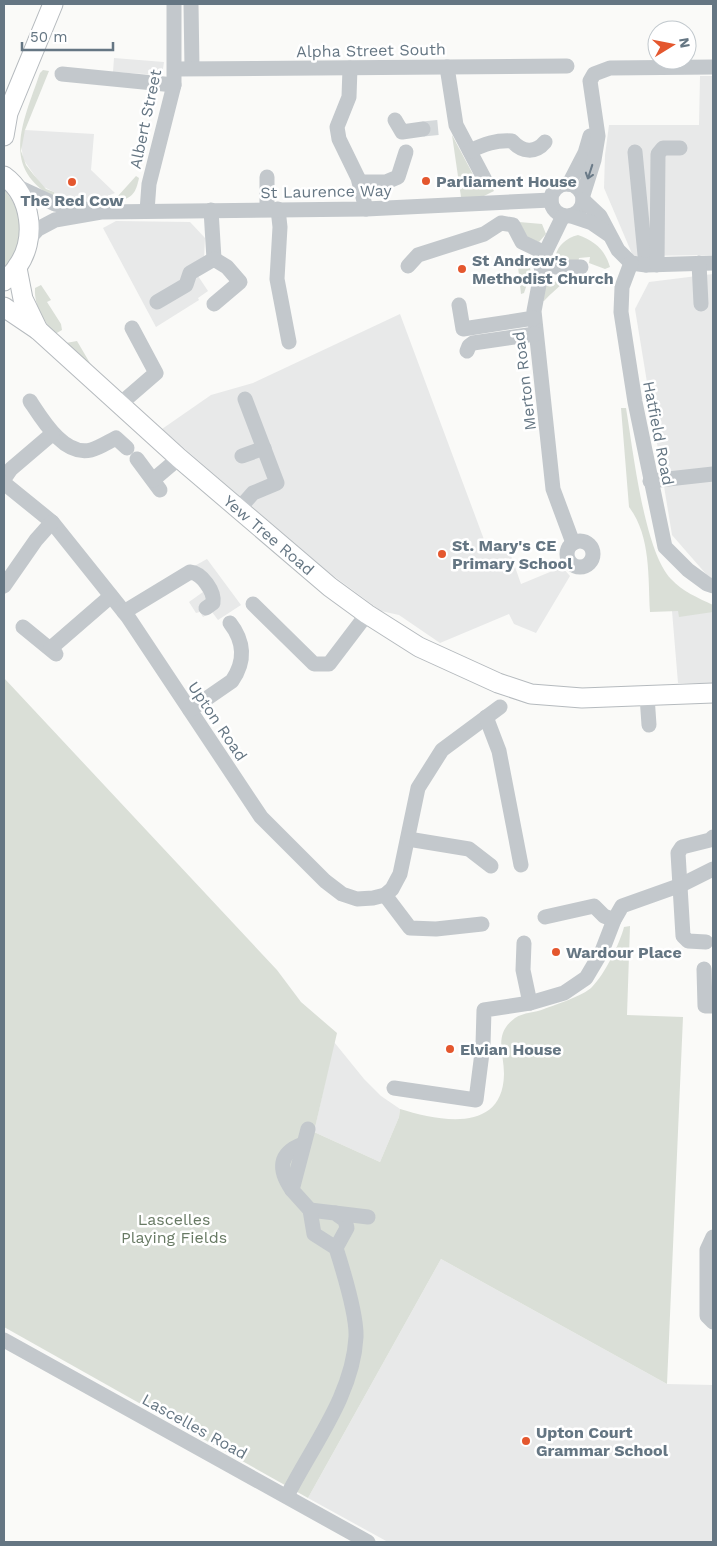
<svg xmlns="http://www.w3.org/2000/svg" width="717" height="1546" font-family="'Work Sans',sans-serif">
<style>
.built{fill:#e8e9e9}
.green{fill:#dadfd7}
.lines{fill:none;stroke-linecap:round;stroke-linejoin:round}
.minor-tunnel{stroke:#d5d9db;stroke-width:15;stroke-dasharray:15 8;stroke-linecap:butt}
.major-casing{stroke:#b5babe;stroke-width:21}
.minor{stroke:#c3c8cc;stroke-width:15}
.major{stroke:#fff;stroke-width:19}
.oneway{stroke:#6a7a87}
.poi-dot{fill:#e4572e;stroke:#fff;stroke-width:2}
.labels{text-anchor:middle;stroke-width:5;stroke-linejoin:round;paint-order:stroke}
.street-label{font-size:16px;fill:#657683;stroke:#fff}
.poi-label{font-size:16px;font-weight:bold;fill:#657683;stroke:#fff;text-anchor:start}
.park-label{font-size:16px;fill:#687a64;stroke:#fff}
</style>
<rect width="100%" height="100%" fill="#fafaf8"/>
<!-- built -->
<g class="built">
<path d="M114,58L164,62L162,75L113,72Z"/>
<path d="M700,76H713V255L633,256L604,188L605,155L609,125H699Z"/>
<path d="M25,130L94,134L91,170L115,193L97,200L86,202L56,199L54,192L42,186L23,159L21,141Z"/>
<path d="M116,221L190,222L205,238L204,260L194,270L208,291L198,298L199,300L156,327L103,228Z"/>
<path d="M713,274V582L672,535L635,309L649,282Z"/>
<path d="M400,314L489,553L508,547L521,584L562,567L570,576L536,633L514,624L509,614L440,643L399,615L381,611L320,566L162,429L211,395L253,383Z"/>
<path d="M207,559L241,605L218,620L212,612L203,617L200,612L196,613L189,602L203,592L193,578L171,579Z"/>
<path d="M713,608V683H678L672,611Z"/>
<path d="M334,1042L364,1079L381,1096L400,1109L399,1117L380,1162L314,1132Z"/>
<path d="M441,1259L667,1384L713,1385V1542H388L308,1498Z"/>
</g>
<!-- green -->
<g class="green">
<path d="M43,70L49,71L25,130L21,151L26,165L33,174L46,189L54,192L56,199C0,168 22,125 40,73Z"/>
<path d="M452,135L476,180L492,187L494,191L482,197H461Z"/>
<path d="M136,176L139,178C136,192 133,197 120,201L118,196Z"/>
<path d="M4,189C7,194 13,200 15,206C23,225 20,254 4,268Z"/>
<path d="M519,222L542,224L546,234L539,242L528,238Z"/>
<path d="M578,235C595,241 605,250 610,267L605,269L589,263L590,257L579,258L578,264L555,265C554,249 563,239 578,235Z"/>
<path d="M517,257L530,268L531,272L524,293L521,294Z"/>
<path d="M563,278L565,281C558,288 551,293 544,301L540,300L546,286Z"/>
<path d="M41,285L51,300L47,302L61,324L62,330L55,334C44,321 34,307 35,288Z"/>
<path d="M77,341L94,370L66,343Z"/>
<path d="M621,408H626C633,449 644,551 671,579C682,591 698,598 713,605V612L679,617L678,611L650,612C648,577 651,536 629,507Z"/>
<path d="M4,678L277,970L301,1002L337,1033L314,1132L380,1162L399,1117L400,1109C439,1121 503,1134 504,1074C504,1052 493,1034 515,1018C524,1012 535,1013 544,1009C557,1004 583,996 592,987C605,974 620,943 624,927L630,926L627,1015L683,1017L667,1384L441,1259L308,1498L4,1327Z"/>
</g>
<g class="lines">
<!-- minor-tunnel -->
<path class="minor-tunnel" d="M423,129L444,127"/>
<!-- major casing -->
<g class="major-casing">
<g id="major">
<path d="M4,136L8,113L53,4"/>
<path d="M4,176C32,196 37,240 17,267C14,273 8,277 4,281"/>
<path d="M17,268L23,299L38,330"/>
<path id="s1" d="M4,307L38,330L179,458L330,587L367,614L419,647L498,683L531,694L582,698L713,693"/>
</g>
</g>
<!-- minor -->
<g class="minor">
<path d="M191,4L192,68"/>
<path d="M447,67L456,125L486,182"/>
<path d="M350,68L349,97L337,127L339,139L358,178L366,209"/>
<path d="M175,69L567,66"/>
<path d="M62,74L174,85"/>
<path d="M395,120L402,132L423,129"/>
<path d="M470,151C484,144 496,140 512,141C522,152 535,154 545,142"/>
<path d="M635,152L646,265"/>
<path d="M267,177V209"/>
<path d="M360,182H386L398,177L406,152"/>
<circle cx="567" cy="200" r="16"/>
<path d="M569,184L585,153L590,136"/>
<path d="M14,185L55,204L90,210"/>
<path d="M583,195L594,160L598,136L590,81L594,74L610,68L713,67"/>
<path d="M583,200L600,216L618,250L631,263L646,265L713,263"/>
<path d="M278,209L280,227L277,279L289,342"/>
<path d="M211,210L214,259"/>
<path d="M147,211L149,184L174,85V4"/>
<path d="M563,216L545,253L534,311L553,489L573,543"/>
<path d="M571,216L592,223L608,234"/>
<path d="M29,239L38,229L55,220L101,212L366,209L551,200"/>
<path d="M631,263L622,287L621,312L635,402L665,547L688,570L707,584L713,586"/>
<path d="M699,263L701,304"/>
<path d="M657,265L658,154L663,148H680"/>
<path d="M408,266L418,255L484,234L501,223L513,225L522,242L545,253"/>
<path d="M541,267H581"/>
<path d="M157,302L186,285L190,273L214,259L227,267L240,282L214,304"/>
<path d="M459,305L463,329L534,318"/>
<path d="M467,351L469,346L473,343L535,334"/>
<path d="M30,401C42,419 64,457 91,450C99,448 108,442 116,438L127,448"/>
<path d="M119,405L156,373L132,328"/>
<path d="M242,456L264,448"/>
<path d="M137,459L160,490"/>
<path d="M4,479L11,469L52,434"/>
<path d="M153,480L179,458"/>
<path d="M650,481L713,474"/>
<path d="M4,483L52,522L128,617L261,817L325,881L342,894L357,899L373,898L385,895L392,889L400,874L418,788L442,750L500,707"/>
<path d="M238,510L253,493L277,483L245,399"/>
<circle cx="580" cy="554" r="13"/>
<path d="M4,586L36,540L52,522"/>
<path d="M253,604L314,664H329L367,614"/>
<path d="M124,612L190,572C202,573 215,592 213,603L206,608"/>
<path d="M23,627L56,654"/>
<path d="M51,648L111,596"/>
<path d="M647,696L649,725"/>
<path d="M190,710L232,681C246,661 244,641 230,623"/>
<path d="M486,717L499,751L521,865"/>
<path d="M408,839L469,849L491,866"/>
<path d="M385,895L410,928L436,929L482,924"/>
<path d="M545,917L594,906L604,916L614,920"/>
<path d="M706,942L688,941L683,936L678,853L682,847L710,840L713,837"/>
<path d="M524,943L523,970L530,1003"/>
<path d="M704,969L705,1006H713"/>
<path d="M394,1088L476,1100L483,1045L484,1010L530,1003L564,993L586,978L602,951L614,920L622,906L681,885L713,869"/>
<path d="M292,1190C278,1170 278,1153 303,1144"/>
<path d="M310,1210L335,1213L345,1220L347,1228L336,1248"/>
<path d="M335,1213L368,1217"/>
<path d="M713,1237L707,1250V1316L713,1322"/>
<path d="M4,1340L368,1542"/>
<path d="M287,1496C312,1446 353,1395 356,1337C357,1314 343,1270 336,1248L314,1234L310,1210L292,1190L308,1129"/>
</g>
<!-- major -->
<use href="#major" class="major"/>
</g>
<!-- one-way arrows -->
<defs><path id="oneway-shaft" d="M-6 0H5M1.5-3L5.5 0L1.5 3" fill="none" stroke-width="1.6" stroke-linecap="round" stroke-linejoin="round" transform="scale(1.25)"/></defs>
<use class="oneway" href="#oneway-shaft" transform="translate(590 172) rotate(108)"/>
<!-- markers -->
<g class="poi-dot">
<circle cx="426" cy="181" r="5"/>
<circle cx="72" cy="182" r="5"/>
<circle cx="462" cy="269" r="5"/>
<circle cx="442" cy="554" r="5"/>
<circle cx="556" cy="952" r="5"/>
<circle cx="450" cy="1049" r="5"/>
<circle cx="526" cy="1441" r="5"/>
</g>
<g class="labels">
<!-- street labels -->
<g class="street-label">
<text transform="translate(371 50) rotate(-1)" y="6">Alpha Street South</text>
<text transform="translate(145 119) rotate(-78)" y="6">Albert Street</text>
<text transform="translate(326 191) rotate(-1)" y="6">St Laurence Way</text>
<text transform="translate(524 381) rotate(-97)" y="6">Merton Road</text>
<text transform="translate(659 433) rotate(79)" y="6">Hatfield Road</text>
<text dy="6" stroke="none"><textPath href="#s1" startOffset="350">Yew Tree Road</textPath></text>
<text transform="translate(218 721) rotate(56)" y="6">Upton Road</text>
<text transform="translate(195 1426) rotate(29)" y="6">Lascelles Road</text>
</g>
<!-- poi labels -->
<g class="poi-label">
<text x="436" y="187">Parliament House</text>
<text x="72" y="206" text-anchor="middle">The Red Cow</text>
<text x="472" y="266">St Andrew's<tspan x="472" dy="18">Methodist Church</tspan></text>
<text x="452" y="551">St. Mary's CE<tspan x="452" dy="18">Primary School</tspan></text>
<text x="566" y="958">Wardour Place</text>
<text x="460" y="1055">Elvian House</text>
<text x="536" y="1438">Upton Court<tspan x="536" dy="18">Grammar School</tspan></text>
</g>
<!-- park labels -->
<g class="park-label">
<text x="174" y="1225">Lascelles<tspan x="174" dy="18">Playing Fields</tspan></text>
</g>
</g>
<!-- border -->
<rect width="717" height="1546" fill="none" stroke="#657683" stroke-width="10"/>
<!-- north arrow -->
<g transform="translate(672 45) rotate(80)"><circle r="24" fill="#ffffff" stroke="#c1c8cd"/>
<path d="M0-4L9 19L0 12L-9 19Z" fill="#e4572e"/>
<text y="-8" font-size="14" font-weight="bold" text-anchor="middle" fill="#657683">N</text>
</g>
<!-- scale -->
<path d="M22 42v8h91v-8" fill="none" stroke="#657683" stroke-width="2.5"/>
<text x="30" y="42" font-size="15" fill="#657683" stroke="#ffffff" stroke-width="4" paint-order="stroke">50 m</text>
</svg>
